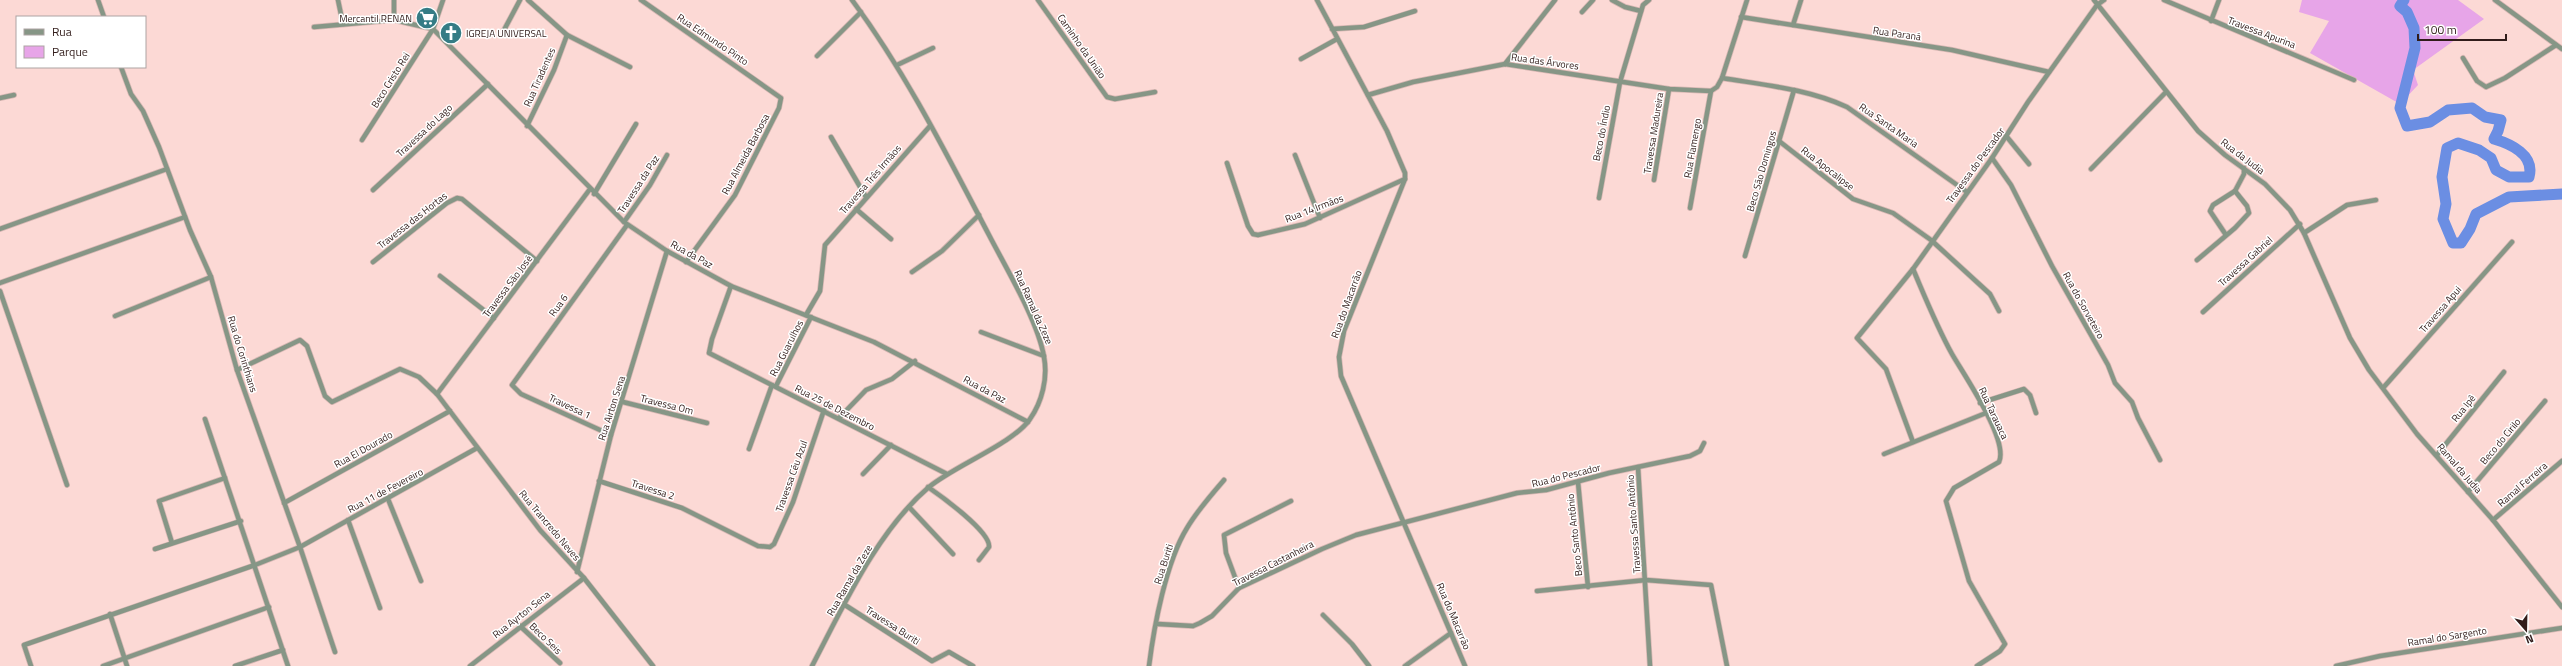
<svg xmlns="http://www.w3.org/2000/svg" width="2562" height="666" font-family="'Titillium Web',sans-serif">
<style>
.green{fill:#e7a5e8}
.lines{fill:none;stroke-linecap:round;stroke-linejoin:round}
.river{stroke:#6b8ee3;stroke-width:11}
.minor-casing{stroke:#d7b7b3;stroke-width:6}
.minor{stroke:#869686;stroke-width:4.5}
.labels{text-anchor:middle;stroke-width:3;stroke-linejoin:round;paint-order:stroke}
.poi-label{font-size:10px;fill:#311c1a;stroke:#fff;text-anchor:end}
.street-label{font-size:10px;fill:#311c1a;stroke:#fff}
</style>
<rect width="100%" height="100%" fill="#fcd9d5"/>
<!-- green -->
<path class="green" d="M2302,0H2458L2484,19L2413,70L2418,85L2400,104L2310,53L2329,21L2299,12Z"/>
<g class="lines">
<!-- river -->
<path class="river" d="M2404,0L2400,6L2407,12L2414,28L2415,48L2400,108L2407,126L2430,122L2448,110L2472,108L2485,117L2501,120L2498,131L2494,139C2511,144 2535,155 2529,177H2509L2496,170L2491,158L2479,150L2458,143L2447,148L2442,177L2446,204L2443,219L2453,243H2461L2470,229L2476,214L2509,197L2562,194"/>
<!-- minor casing -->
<g class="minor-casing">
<g id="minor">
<path d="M98,0L104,17"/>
<path d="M338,0L343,24"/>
<path d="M443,0L433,29L624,222L667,251L731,286L874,342L1028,422"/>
<path d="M528,0L567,35L630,67"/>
<path d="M641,0L781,98L779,108L735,195L686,262"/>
<path d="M1038,0L1107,97L1115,99L1155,92"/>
<path d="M1317,0L1387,131L1405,173V179L1344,331L1339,357L1341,376L1465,666"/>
<path d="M1612,0L1625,7L1641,11"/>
<path d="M2094,0L2198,131L2225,155L2265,184L2290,210L2304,233L2350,338L2369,370L2417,434L2493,520L2562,607"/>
<path d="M2164,0L2354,80"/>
<path d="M2495,0L2562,49"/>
<path d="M1582,12L1593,0"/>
<path d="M1741,17L1952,50L2049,72"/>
<path d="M394,20V0"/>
<path d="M2211,21L2219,0"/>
<path d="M1793,25L1801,0"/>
<path d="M314,27L394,20L433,29L362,140"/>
<path d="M1332,29L1364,27L1415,11"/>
<path d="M504,30L520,0"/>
<path d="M817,56L861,12"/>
<path d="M2463,58L2477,81L2486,87L2505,78L2556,45"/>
<path d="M1301,59L1337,39"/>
<path d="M1505,64L1555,0"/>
<path d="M897,65L933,48"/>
<path d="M121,67L131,94L143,111L159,147L190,230L211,277L237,370L300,547L335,652"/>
<path d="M1722,78C1764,85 1808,89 1847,107L1967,192"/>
<path d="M1368,95L1413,82L1505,64L1669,89L1711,91L1717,87L1722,78L1747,0"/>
<path d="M0,98L14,95"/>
<path d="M527,126L554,70L567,35"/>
<path d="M831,137L866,197"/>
<path d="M2007,137L2029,164"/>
<path d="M1779,141L1853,199L1893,213L1931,240L1990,294L1999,311"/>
<path d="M1295,155L1320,218"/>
<path d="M1992,158L2011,185L2052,266L2108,365L2115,383L2132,402L2138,418L2160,460"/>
<path d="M1227,163L1248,226L1253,234L1258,235L1305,224L1405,179"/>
<path d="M2091,169L2166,92"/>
<path d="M1654,180L1669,89"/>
<path d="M373,190L488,84"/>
<path d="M2235,191L2244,174V168"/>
<path d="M594,194L636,124"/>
<path d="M1599,198L1620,82L1643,5L1649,0"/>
<path d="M1690,208L1711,91"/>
<path d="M856,209L891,239"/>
<path d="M624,222L650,185L667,155"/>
<path d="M0,229L167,169"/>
<path d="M2304,233L2347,205L2376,200"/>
<path d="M2226,235L2210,211L2213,205L2235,191"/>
<path d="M1745,256L1794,90"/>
<path d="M2197,260L2235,228L2249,213L2247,206L2235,191"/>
<path d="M373,262L447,203L457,198L462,199L537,261"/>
<path d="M1913,269C1925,297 1937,327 1952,354C1964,375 2009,440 1999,462L1954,488L1946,501L1969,581L2005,644L2000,651L1977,666"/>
<path d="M912,272L942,251L979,215"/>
<path d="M440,276L494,318"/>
<path d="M0,283L185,217"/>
<path d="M731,286L712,339L709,353L947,474"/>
<path d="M0,291L67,485"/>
<path d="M2203,312L2300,224"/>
<path d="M806,315L820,291L825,245L930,126"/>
<path d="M115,316L211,277"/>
<path d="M981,332L1044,356"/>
<path d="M237,370L300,340L307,346L325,396L332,402L400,369L419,377L437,394L540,530L584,578L653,666"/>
<path d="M776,386L811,317"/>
<path d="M2383,388L2512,242"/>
<path d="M437,394L590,189"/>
<path d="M623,402L707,423"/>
<path d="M1980,403L2024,389L2030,395L2036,413"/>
<path d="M839,418L866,390L892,379L915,361"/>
<path d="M205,419L288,666"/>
<path d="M611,435L521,394L512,385L627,225"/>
<path d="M1913,442L1886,369L1857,338L1913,269L1992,158L2028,102L2097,5L2104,0"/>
<path d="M749,449L772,385"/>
<path d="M1884,454L1986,413"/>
<path d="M2437,455L2504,372"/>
<path d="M1638,467L1650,666"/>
<path d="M863,474L891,445"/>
<path d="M599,481L682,508L758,546L770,547L774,544L793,502L824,410"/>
<path d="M1578,482L1588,587"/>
<path d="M928,487C941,496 991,532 989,547L979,560"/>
<path d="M2468,492L2545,401"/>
<path d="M388,499L421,581"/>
<path d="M284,503L450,411"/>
<path d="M909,507L953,554"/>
<path d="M348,520L380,608"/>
<path d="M2493,520L2562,461"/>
<path d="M172,543L159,501L225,478"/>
<path d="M155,549L241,521"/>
<path d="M577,572L611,435L667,251"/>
<path d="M1239,588L1226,553L1224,535L1291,501"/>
<path d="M1537,591L1646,580L1711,585L1727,666"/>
<path d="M845,605L932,661L949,652L973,666"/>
<path d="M110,614L127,666"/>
<path d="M1323,615L1352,644L1369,666"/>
<path d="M1158,624L1193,626L1200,623L1212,616L1239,588L1322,549L1356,535L1517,493L1546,490L1609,473L1690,456L1700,451L1704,443"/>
<path d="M520,626L560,663"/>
<path d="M31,666L24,645L255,565L300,547L477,448"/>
<path d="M103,666L269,607"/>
<path d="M235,666L283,650"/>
<path d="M470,666L584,578"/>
<path d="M812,666C843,607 877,531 929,487C954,466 1014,443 1030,419C1042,402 1048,378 1044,357C1038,321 1006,268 989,235C947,155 906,73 852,0"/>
<path d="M1149,666C1154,626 1166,562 1187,528C1197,511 1211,495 1224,480"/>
<path d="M1405,666L1451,633"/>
<path d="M2336,666L2380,656L2562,628"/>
</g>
</g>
<!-- minor -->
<use href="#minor" class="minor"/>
</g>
<!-- icons -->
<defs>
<g id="supermarket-disc" transform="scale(1.15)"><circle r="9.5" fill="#357c85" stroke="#fff"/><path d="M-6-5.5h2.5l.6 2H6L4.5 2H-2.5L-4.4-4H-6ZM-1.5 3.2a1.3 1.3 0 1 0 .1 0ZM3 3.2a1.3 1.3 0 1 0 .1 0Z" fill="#fff"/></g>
<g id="church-disc" transform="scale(1.15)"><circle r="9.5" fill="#357c85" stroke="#fff"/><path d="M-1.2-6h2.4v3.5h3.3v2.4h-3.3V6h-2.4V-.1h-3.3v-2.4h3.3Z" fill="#fff"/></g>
</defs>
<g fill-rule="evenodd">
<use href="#supermarket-disc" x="427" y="18"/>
<use href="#church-disc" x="451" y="33"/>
</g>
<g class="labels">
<!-- poi labels -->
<g class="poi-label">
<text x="412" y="22">Mercantil RENAN</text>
<text x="466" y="37" text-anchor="start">IGREJA UNIVERSAL</text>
</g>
<!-- street labels -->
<g class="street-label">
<text transform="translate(2262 32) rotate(21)" y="4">Travessa Apurina</text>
<text transform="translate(1897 33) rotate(8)" y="4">Rua Paraná</text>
<text transform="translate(713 39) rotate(34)" y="4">Rua Edmundo Pinto</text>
<text transform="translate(1082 46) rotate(55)" y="4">Caminho da União</text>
<text transform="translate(1545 61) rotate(8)" y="4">Rua das Árvores</text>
<text transform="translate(539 77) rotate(-66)" y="4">Rua Tiradentes</text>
<text transform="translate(390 80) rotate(-58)" y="4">Beco Cristo Rei</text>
<text transform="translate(1889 125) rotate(35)" y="4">Rua Santa Maria</text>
<text transform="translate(424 130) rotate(-43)" y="4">Travessa do Lago</text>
<text transform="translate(1601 133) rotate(-79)" y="4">Beco do Índio</text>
<text transform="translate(1653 133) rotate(-81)" y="4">Travessa Madureira</text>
<text transform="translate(1692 148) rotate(-80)" y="4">Rua Flamengo</text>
<text transform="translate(745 154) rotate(-62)" y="4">Rua Almeida Barbosa</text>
<text transform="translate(2243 156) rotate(37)" y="4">Rua da Judia</text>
<text transform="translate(1975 165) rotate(-54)" y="4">Travessa do Pescador</text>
<text transform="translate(1828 168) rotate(38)" y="4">Rua Apocalipse</text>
<text transform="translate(1761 171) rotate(-74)" y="4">Beco São Domingos</text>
<text transform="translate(870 179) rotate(-49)" y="4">Travessa Três Irmãos</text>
<text transform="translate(638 184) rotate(-57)" y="4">Travessa da Paz</text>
<text transform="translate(1314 208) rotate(-21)" y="4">Rua 14 Irmãos</text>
<text transform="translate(412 220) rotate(-38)" y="4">Travessa das Hortas</text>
<text transform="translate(692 254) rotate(29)" y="4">Rua da Paz</text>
<text transform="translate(2245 261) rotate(-42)" y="4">Travessa Gabriel</text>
<text transform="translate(507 286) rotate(-53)" y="4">Travessa São José</text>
<text transform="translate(1346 304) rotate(-70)" y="4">Rua do Macarrão</text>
<text transform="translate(558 305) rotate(-54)" y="4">Rua 6</text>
<text transform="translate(2084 305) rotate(61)" y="4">Rua do Sorveteiro</text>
<text transform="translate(1034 307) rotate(66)" y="4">Rua Ramal da Zeze</text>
<text transform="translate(2440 309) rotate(-49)" y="4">Travessa Apui</text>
<text transform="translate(786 348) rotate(-63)" y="4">Rua Guarulhos</text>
<text transform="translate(243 354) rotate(73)" y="4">Rua do Corinthians</text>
<text transform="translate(985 389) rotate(28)" y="4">Rua da Paz</text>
<text transform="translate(667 404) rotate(14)" y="4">Travessa Om</text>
<text transform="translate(570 406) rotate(25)" y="4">Travessa 1</text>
<text transform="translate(835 407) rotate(27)" y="4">Rua 25 de Dezembro</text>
<text transform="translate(611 408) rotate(-72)" y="4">Rua Airton Sena</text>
<text transform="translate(2463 408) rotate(-51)" y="4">Rua Ipê</text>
<text transform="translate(1994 413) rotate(65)" y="4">Rua Tarauaca</text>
<text transform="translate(2500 441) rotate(-50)" y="4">Beco do Cirilo</text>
<text transform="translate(363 449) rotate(-29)" y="4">Rua El Dourado</text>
<text transform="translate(2460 468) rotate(49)" y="4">Ramal da Judia</text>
<text transform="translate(1566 475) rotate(-14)" y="4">Rua do Pescador</text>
<text transform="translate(791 476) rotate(-70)" y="4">Travessa Céu Azul</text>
<text transform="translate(2522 484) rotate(-41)" y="4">Ramal Ferreira</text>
<text transform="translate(653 489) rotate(18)" y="4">Travessa 2</text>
<text transform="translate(385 490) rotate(-28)" y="4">Rua 11 de Fevereiro</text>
<text transform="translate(1633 524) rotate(-94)" y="4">Travessa Santo Antônio</text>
<text transform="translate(550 525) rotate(50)" y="4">Rua Trancredo Neves</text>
<text transform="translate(1574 535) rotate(-96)" y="4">Beco Santo Antônio</text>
<text transform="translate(1273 563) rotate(-27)" y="4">Travessa Castanheira</text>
<text transform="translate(1163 564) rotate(-72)" y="4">Rua Buriti</text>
<text transform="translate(849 580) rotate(-60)" y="4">Rua Ramal da Zeze</text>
<text transform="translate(521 614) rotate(-38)" y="4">Rua Ayrton Sena</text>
<text transform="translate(1454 616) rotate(67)" y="4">Rua do Macarrão</text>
<text transform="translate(893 625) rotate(33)" y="4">Travessa Buriti</text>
<text transform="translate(2447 636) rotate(-9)" y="4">Ramal do Sargento</text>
<text transform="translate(546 638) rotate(44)" y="4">Beco Seis</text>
</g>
</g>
<!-- legend -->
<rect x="16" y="16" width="130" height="52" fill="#ffffff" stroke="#ada4a3"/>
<rect x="24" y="29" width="20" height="6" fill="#869686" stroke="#ada4a3"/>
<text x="52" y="36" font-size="12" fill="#311c1a">Rua</text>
<rect x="24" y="46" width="20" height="12" fill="#e7a5e8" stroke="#ada4a3"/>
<text x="52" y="56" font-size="12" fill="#311c1a">Parque</text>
<!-- north arrow -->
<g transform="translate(2526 630) rotate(160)" stroke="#ffffff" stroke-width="3" paint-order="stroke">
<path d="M0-3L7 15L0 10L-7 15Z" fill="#311c1a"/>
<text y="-6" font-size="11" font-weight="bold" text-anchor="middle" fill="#311c1a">N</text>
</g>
<!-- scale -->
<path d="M2418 34v6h88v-6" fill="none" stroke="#311c1a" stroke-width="2"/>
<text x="2424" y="34" font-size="12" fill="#311c1a" stroke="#ffffff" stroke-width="3" paint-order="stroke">100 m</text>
</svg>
